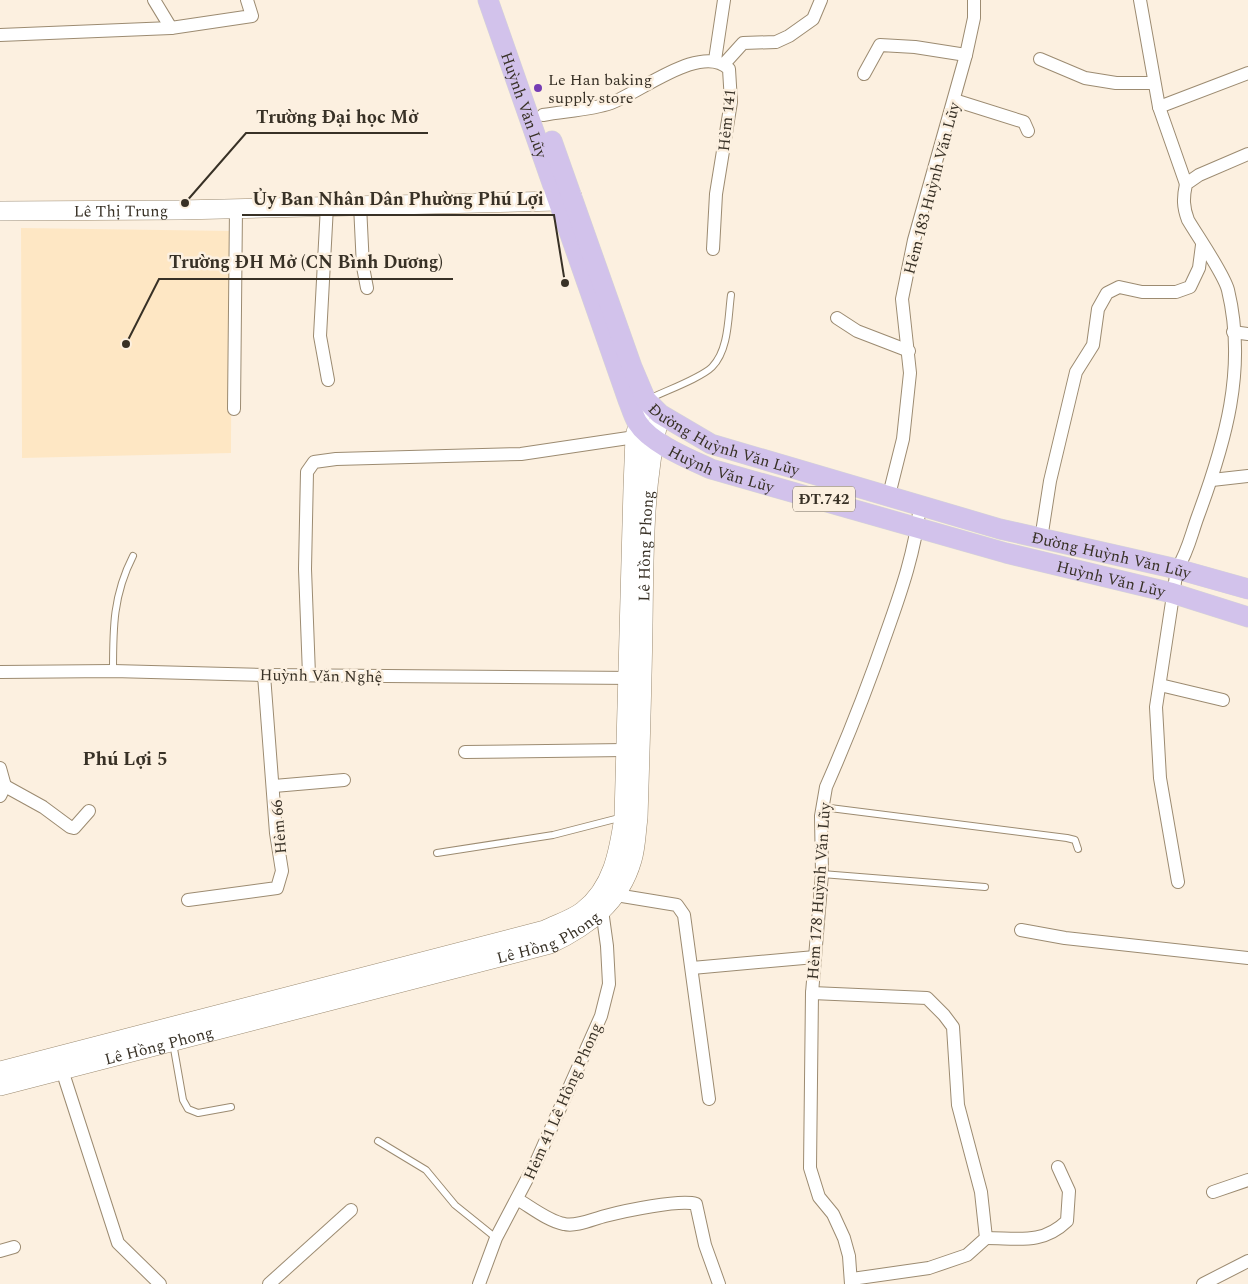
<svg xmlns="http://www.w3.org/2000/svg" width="1248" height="1284" font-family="Spectral,serif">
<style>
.built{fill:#fee7c4}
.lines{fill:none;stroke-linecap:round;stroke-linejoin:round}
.lane-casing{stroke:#9c8b71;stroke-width:8}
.street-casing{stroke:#9c8b71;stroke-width:14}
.secondary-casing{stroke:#9c8b71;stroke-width:20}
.primary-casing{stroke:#d7d6d4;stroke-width:21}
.lane{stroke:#fff;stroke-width:6}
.street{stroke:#fff;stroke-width:12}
.secondary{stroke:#fff;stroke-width:19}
.primary{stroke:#d2c2eb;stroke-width:20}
.poi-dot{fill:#763db4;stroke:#fcf0e0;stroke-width:2}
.labels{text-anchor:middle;stroke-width:5;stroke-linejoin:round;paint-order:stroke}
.shield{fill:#fcf0e0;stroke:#736a5e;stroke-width:1}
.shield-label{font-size:15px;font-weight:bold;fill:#383126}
.poi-label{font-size:16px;fill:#383126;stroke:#fcf0e0;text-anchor:start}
.street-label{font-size:16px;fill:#383126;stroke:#fcf0e0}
.quarter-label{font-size:19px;font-weight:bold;fill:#383126;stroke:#fcf0e0}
.leader{fill:none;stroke:#383126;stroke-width:2}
.callout-dot{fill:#383126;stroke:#fcf0e0;stroke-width:2}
.callout-label{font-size:18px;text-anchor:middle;font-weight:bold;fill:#383126;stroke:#fcf0e0;stroke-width:5;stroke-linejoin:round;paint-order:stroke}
</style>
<rect width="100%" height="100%" fill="#fcf0e0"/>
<!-- built -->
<path class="built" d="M21,228L232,231L231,453L22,458Z"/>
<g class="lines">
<!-- lane casing -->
<g class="lane-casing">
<g id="lane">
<path d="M649,399C665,391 701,378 712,367C729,350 728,317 731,295"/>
<path d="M113,671C113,628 113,595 133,556"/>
<path d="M822,807L1067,838L1075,840L1078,849"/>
<path d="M437,853L553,835L623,817"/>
<path d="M822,874L985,887"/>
<path d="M173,1043L183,1100L188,1109L198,1113L231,1107"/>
<path d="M378,1141L426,1170L455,1205L496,1238"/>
</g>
</g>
<!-- street casing -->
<g class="street-casing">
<g id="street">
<path d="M154,0L171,28"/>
<path d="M1140,0L1159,107L1186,184"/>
<path d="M0,35L171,28L252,16L247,0"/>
<path d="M1040,59L1085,78L1116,83H1153"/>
<path d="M715,60L724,0"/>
<path d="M724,64L743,43L776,42L789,36L813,19L821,0"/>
<path d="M864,74L880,45L915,47L966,55"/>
<path d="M954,100L1024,122L1028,131"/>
<path d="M1159,107L1248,73"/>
<path d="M543,115C565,111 591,110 611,103C641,92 702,42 729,69L731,102L716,194L713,249"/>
<path d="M360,205L363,267L367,288"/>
<path d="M327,206L320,336L328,380"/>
<path d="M837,318L857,331L909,351"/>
<path d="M1233,332L1248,334"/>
<path d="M234,409L236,208"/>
<path d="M1212,480L1248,476"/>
<path d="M889,495L903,439L910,373L902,299L914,240L966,55L974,18V0"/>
<path d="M1041,539L1050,481L1076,372L1093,345L1098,309L1107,293L1119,287L1142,292H1176L1190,287L1199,268L1202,245"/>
<path d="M0,672L113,671L264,675L635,678"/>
<path d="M309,675L305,569L307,472L314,462L336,459L521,454L635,437"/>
<path d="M1160,685L1223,700"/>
<path d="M465,752L625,750"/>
<path d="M0,768L5,786L0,796"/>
<path d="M5,786L43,807L70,827L74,828L89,811"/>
<path d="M274,786L344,780"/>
<path d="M1178,882L1160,778L1156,707L1177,569C1188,552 1191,535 1198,516C1225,443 1247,369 1228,290C1224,274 1198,237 1188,220C1183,207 1183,198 1186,184L1199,175L1248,154"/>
<path d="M616,895L677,905L684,915L709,1099"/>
<path d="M188,900L277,888L282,871L276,833L264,675"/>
<path d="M1021,930L1065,938L1248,958"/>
<path d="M692,968L815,957"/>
<path d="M812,993L927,998L944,1015L953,1027L958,1105L981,1192L986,1238L967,1255L929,1268L852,1279"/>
<path d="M62,1070L118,1243L160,1284"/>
<path d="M1213,1192L1248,1180"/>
<path d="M517,1199C531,1207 548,1221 564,1224C576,1227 593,1219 605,1216C624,1211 680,1199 696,1204L705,1245L719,1284"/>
<path d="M986,1238C1018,1238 1042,1245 1067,1221L1069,1191L1058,1167"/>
<path d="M0,1251L14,1247"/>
<path d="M269,1284L351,1210"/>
<path d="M479,1284L496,1238L537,1160L601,1016L609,984L607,946L602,910"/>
<path d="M851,1284L849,1256L844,1238L833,1214L819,1197L810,1168L812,993L822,874L821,816L826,787C848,737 868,686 886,634C901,592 916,549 920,504"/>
<path d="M1203,1284L1248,1261"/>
</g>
</g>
<!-- secondary casing -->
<g class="secondary-casing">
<g id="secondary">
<path id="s1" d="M0,211L180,210L558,201L572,196"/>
<path d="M0,1071L545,930C557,924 573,919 583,911C613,888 619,851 624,817L633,488L635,437L641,412"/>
<path id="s2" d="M0,1086L550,944C588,926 620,902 632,860C636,847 636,832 638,818C640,754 642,689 643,625C644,555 643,483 660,414"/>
</g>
</g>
<!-- primary casing -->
<g class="primary-casing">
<g id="primary">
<path id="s3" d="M488,0L628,400C631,407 633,415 637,422C650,443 689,459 711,469L1006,553L1172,593L1248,617"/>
<path id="s4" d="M552,141L632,367L646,400L660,414L711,444L1000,529L1177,569L1248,589"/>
</g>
</g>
<!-- lane -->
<use href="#lane" class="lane"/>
<!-- street -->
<use href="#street" class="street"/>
<!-- secondary -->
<use href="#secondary" class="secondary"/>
<!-- primary -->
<use href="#primary" class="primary"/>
</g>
<!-- markers -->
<circle class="poi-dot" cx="538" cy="88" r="5"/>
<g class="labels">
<!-- shield labels -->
<rect class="shield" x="793" y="486.5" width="62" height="25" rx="4"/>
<g class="shield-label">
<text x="824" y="504">ĐT.742</text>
</g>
<!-- poi labels -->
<g class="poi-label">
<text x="548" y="85">Le Han baking<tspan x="548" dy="18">supply store</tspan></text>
</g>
<!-- street labels -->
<g class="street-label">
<text dy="6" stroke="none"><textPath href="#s3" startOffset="111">Huỳnh Văn Lũy</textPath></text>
<text transform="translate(726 120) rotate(-84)" y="6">Hẻm 141</text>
<text transform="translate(931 188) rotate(-75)" y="6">Hẻm 183 Huỳnh Văn Lũy</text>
<text dy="6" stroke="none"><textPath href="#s1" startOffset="121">Lê Thị Trung</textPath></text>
<text dy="6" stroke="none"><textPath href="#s4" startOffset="365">Đường Huỳnh Văn Lũy</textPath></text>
<text dy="6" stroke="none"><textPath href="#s3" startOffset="546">Huỳnh Văn Lũy</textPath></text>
<text dy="6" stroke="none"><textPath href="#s2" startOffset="1004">Lê Hồng Phong</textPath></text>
<text dy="6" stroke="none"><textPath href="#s4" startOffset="770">Đường Huỳnh Văn Lũy</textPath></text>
<text dy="6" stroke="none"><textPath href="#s3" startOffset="951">Huỳnh Văn Lũy</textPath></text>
<text transform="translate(321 675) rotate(1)" y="6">Huỳnh Văn Nghệ</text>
<text transform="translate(278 827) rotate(-95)" y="6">Hẻm 66</text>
<text transform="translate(818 891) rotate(-86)" y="6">Hẻm 178 Huỳnh Văn Lũy</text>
<text dy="6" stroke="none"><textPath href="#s2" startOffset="569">Lê Hồng Phong</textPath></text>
<text dy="6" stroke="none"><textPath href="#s2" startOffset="164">Lê Hồng Phong</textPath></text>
<text transform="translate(562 1101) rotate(-66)" y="6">Hẻm 41 Lê Hồng Phong</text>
</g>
<!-- quarter labels -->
<g class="quarter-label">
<text x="125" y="765">Phú Lợi 5</text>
</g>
</g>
<!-- callouts -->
<path class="leader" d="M185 203L246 133H428M565 283L554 215H242M126 344L159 279H453"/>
<g class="callout-dot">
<circle cx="185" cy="203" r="5"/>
<circle cx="565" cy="283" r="5"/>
<circle cx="126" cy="344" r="5"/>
</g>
<g class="callout-label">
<text x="337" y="123">Trường Đại học Mở</text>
<text x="398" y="205">Ủy Ban Nhân Dân Phường Phú Lợi</text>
<text x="306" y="268">Trường ĐH Mở (CN Bình Dương)</text>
</g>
</svg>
